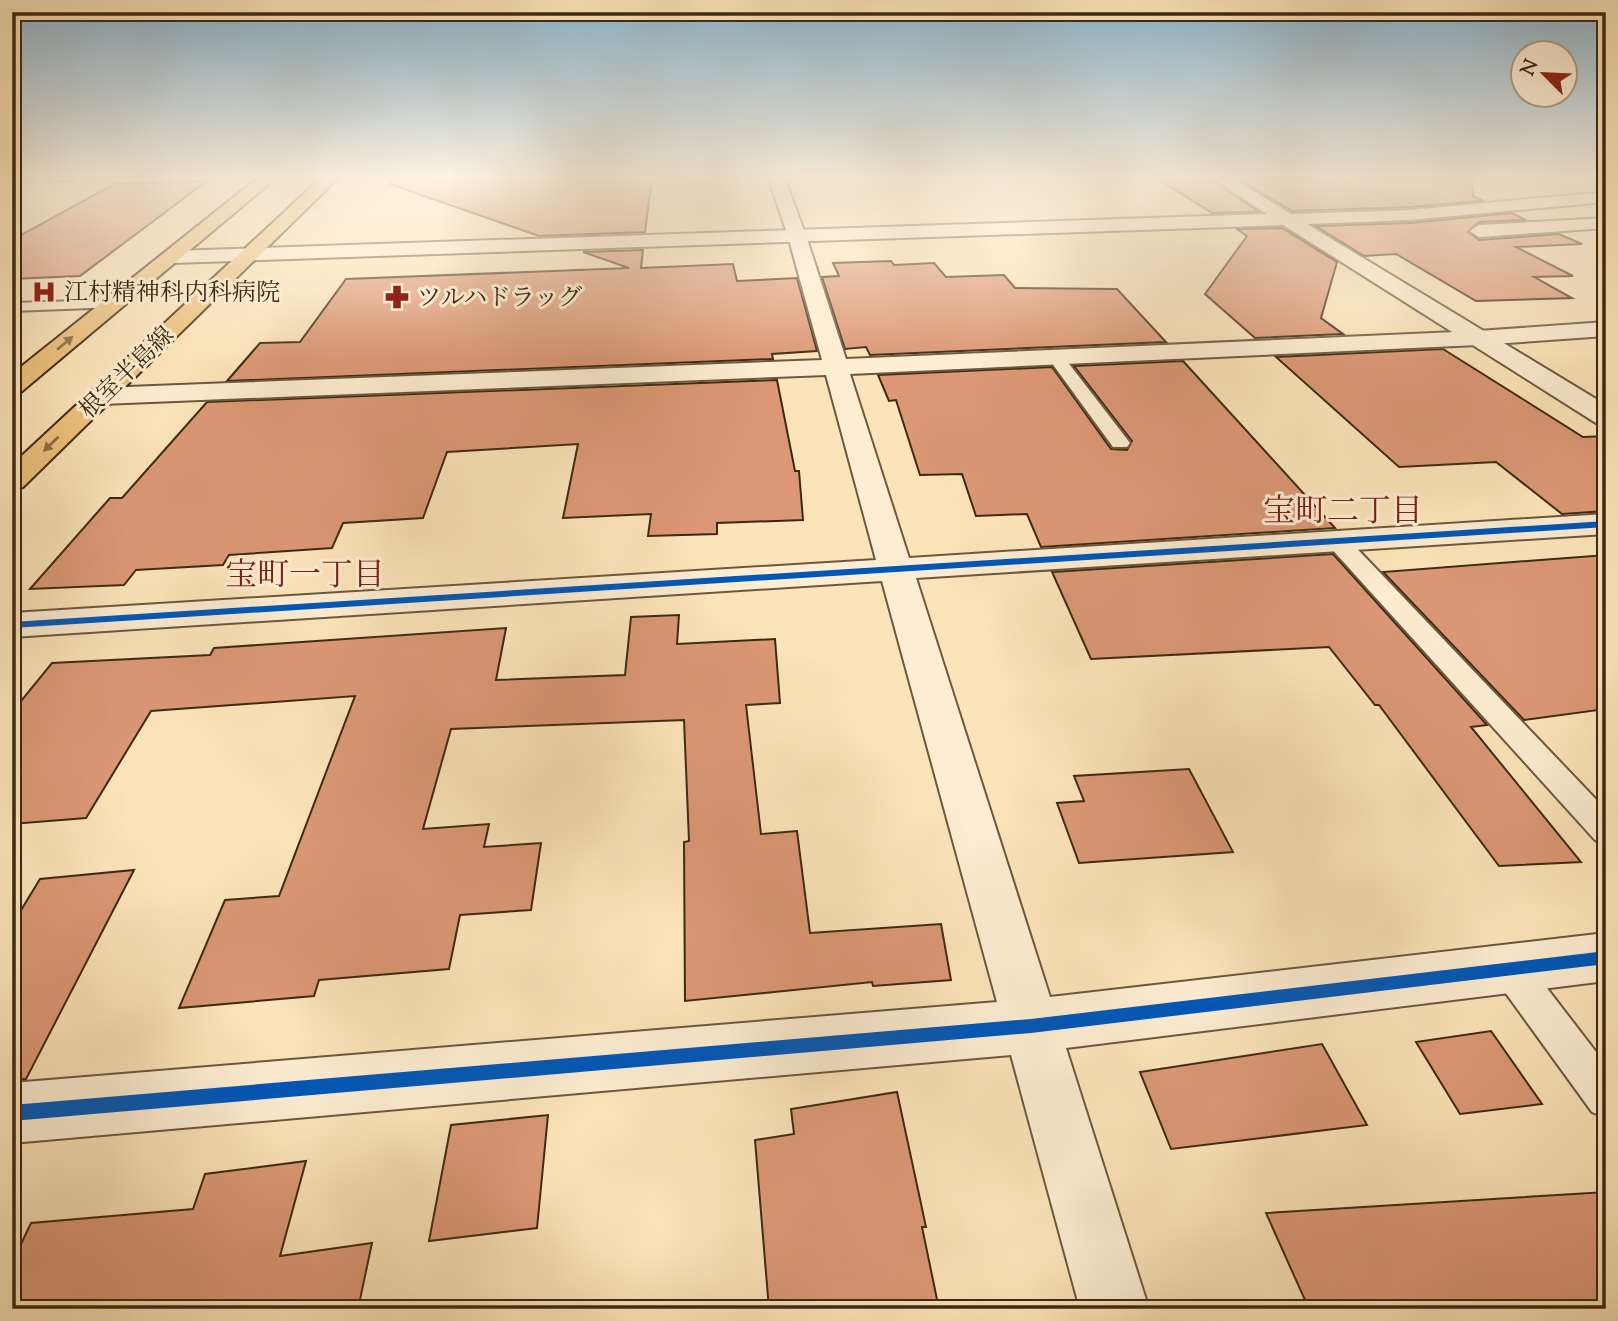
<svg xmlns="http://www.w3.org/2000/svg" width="1618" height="1321" font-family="'Sorts Mill Goudy','Noto Serif JP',serif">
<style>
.building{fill:#dc9876;stroke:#3d2913;stroke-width:2}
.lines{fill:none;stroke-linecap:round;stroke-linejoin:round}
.service-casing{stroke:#6d583d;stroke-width:4}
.minor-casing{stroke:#6d583d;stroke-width:4}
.tertiary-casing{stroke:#6d583d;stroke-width:4}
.primary-casing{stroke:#3d2913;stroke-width:4}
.service{fill:#fdedd2;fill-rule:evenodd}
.minor{fill:#fdedd2;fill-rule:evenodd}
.tertiary{fill:#fdedd2;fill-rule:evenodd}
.primary{fill:#eec27d;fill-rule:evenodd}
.cycleway-casing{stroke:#fdedd2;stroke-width:5}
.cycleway{fill:#0057b8;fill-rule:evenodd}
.oneway{fill:#8d6e43}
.labels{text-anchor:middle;stroke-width:6;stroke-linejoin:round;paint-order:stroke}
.far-poi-label{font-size:24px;fill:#3d2913;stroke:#fdedd2;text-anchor:start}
.far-street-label{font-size:24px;fill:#3d2913;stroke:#fdedd2}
.neighbourhood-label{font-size:32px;fill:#7a1f14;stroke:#fdedd2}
</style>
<rect width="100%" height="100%" fill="#fce4ba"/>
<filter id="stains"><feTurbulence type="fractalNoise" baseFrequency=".00286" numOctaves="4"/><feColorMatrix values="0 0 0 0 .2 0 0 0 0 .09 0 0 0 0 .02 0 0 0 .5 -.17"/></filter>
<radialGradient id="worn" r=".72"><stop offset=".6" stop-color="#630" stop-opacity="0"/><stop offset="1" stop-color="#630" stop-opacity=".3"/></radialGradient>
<!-- building -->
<g class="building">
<path d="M392,177H652L645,232L539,236L390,184Z"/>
<path d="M1155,177H1208L1259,212L1212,213Z"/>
<path d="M1235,177H1472L1473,196L1483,201L1410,207L1292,211Z"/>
<path d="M207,181L80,276L12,279V240L114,184Z"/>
<path d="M1512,213L1526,220L1479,222L1468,232L1479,240L1559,234L1582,244L1516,247L1573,276L1534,277L1572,298L1476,301L1396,254L1364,256L1316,226L1410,223Z"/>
<path d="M1282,228L1337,262L1321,318L1343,334L1255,338L1205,294L1247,236L1237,229Z"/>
<path d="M643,250L641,268L733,264L737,281L797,278L817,351L772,354L773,359L227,381L260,343L300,342L346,279L629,268L583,252Z"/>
<path d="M891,261L894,265L934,263L946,277L1004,275L1015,288L1117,289L1166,342L870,355L866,347L845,349L822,277L839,276L833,263Z"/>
<path d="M1443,349L1583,437L1606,436V511L1562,514L1496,462L1399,467L1276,357Z"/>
<path d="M1183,361L1335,528L1041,547L1027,514L976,516L962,474L920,475L896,400L889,401L878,375L1052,367L1111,449L1127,450L1132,441L1074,366Z"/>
<path d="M777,380L795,471H799L803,520L717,523V534L648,536L651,514L563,518L578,444L447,452L423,518L343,523L332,548L229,555L223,565L136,570L124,585L30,589L110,498H122L207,402Z"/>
<path d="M1333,554L1487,725L1471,727L1581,862L1499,866L1379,705H1375L1329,647L1091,659L1052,572Z"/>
<path d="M1606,555V709L1524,720L1383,572Z"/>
<path d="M679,615L677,644L775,639L780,703L746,705L761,834L797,831L810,933L941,924L951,980L873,986L872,982L685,1001L684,842L689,841L684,720L451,729L423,829L489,824L484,847L541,843L531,910L460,915L449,969L319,980L314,996L179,1008L225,900L279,896L355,696L151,711L86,818L12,824V712L52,663L210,655L214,648L506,628L496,680L625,675L631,617Z"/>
<path d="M1189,769L1233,852L1079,863L1057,803L1084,801L1074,776Z"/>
<path d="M134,870L26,1079L12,1080V925L40,879Z"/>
<path d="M1491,1031L1542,1104L1460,1114L1416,1042Z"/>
<path d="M1322,1044L1367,1125L1171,1149L1140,1072Z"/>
<path d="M897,1092L926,1227H922L939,1309H769L755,1140L794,1134L791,1109Z"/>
<path d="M548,1115L537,1228L429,1241L451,1125Z"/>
<path d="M306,1161L280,1256L372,1243L358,1309H12V1263L31,1223L193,1209L205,1174Z"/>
<path d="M1606,1192V1309H1309L1266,1213Z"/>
</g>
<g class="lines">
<!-- service casing -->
<g class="service-casing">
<g id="service">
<path d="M12,177H75L70,180L12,182Z"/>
<path d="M113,300L118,301L120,304L118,307L12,311V303Z"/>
<path d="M1054,350L1060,352L1127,439L1130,443L1127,447H1113L1046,355Z"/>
<path d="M1337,534L1345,536L1606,810V844L1595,840L1329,546L1326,541L1329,536Z"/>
<path d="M1510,952L1523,957L1606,1065V1118L1592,1112L1497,981L1492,969L1497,957Z"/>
</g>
</g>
<!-- minor casing -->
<g class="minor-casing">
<g id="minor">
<path d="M768,177H784L806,236L846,359L1478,331L1606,322V336L1478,345L850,374L909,558L1606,514V534L916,578L1050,997L1606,933V981L1066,1048L1149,1309H1080L1011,1055L12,1143V1083L997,1002L882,581L12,637V613L876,560L826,375L102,404L93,402L89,396L93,390L102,388L822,360L788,236Z"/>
<path d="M1606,218V228L1479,237L1470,231L1479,225Z"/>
</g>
</g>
<!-- tertiary casing -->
<g class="tertiary-casing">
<path id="tertiary" d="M1211,177H1230L1291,214L1410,210L1606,192V202L1410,220L1307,224L1606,405V425L1596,423L1283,225L173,263L163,257L173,251L1267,214Z"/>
</g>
<!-- primary casing -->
<g class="primary-casing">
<g id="primary">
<path d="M259,177H277L21,392L12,395V374Z"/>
<path d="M322,177H339L23,487L12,490V465Z"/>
</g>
</g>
<!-- service -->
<use href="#service" class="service"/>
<!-- minor -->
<use href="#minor" class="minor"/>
<!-- tertiary -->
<use href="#tertiary" class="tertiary"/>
<!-- primary -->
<use href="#primary" class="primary"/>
<!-- cycleway casing -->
<g class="cycleway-casing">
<g id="cycleway">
<path d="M1606,521V527L12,628V622Z"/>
<path d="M1606,951V964L1031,1033L12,1121V1105L1031,1019Z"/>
</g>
</g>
<!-- cycleway -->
<use href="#cycleway" class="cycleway"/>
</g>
<!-- one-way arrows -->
<defs><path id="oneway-solid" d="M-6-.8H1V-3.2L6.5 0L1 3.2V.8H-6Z" transform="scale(1.75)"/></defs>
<g class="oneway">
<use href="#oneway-solid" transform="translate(65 343) rotate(-40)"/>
<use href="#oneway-solid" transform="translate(51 444) rotate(136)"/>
</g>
<!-- sky -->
<linearGradient id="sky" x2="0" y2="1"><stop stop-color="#8bb8d3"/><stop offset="0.49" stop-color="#fef3e0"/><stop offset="1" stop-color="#fef3e0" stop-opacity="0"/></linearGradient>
<rect width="1618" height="362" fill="url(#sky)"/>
<!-- icons -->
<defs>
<g id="hospital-bare" transform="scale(1.89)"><path d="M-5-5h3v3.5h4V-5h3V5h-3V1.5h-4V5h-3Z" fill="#8f2418" stroke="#fdedd2" stroke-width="2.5" paint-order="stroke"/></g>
<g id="pharmacy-bare" transform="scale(1.89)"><path d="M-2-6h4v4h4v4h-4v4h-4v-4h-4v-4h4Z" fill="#8f2418" stroke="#fdedd2" stroke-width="2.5" paint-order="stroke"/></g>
</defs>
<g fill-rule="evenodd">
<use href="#hospital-bare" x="44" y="292"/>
<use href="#pharmacy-bare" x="397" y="297"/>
</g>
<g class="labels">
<!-- far-poi labels -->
<g class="far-poi-label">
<text x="64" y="300">江村精神科内科病院</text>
<text x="417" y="305">ツルハドラッグ</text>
</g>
<!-- far-street labels -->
<g class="far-street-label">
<text transform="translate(126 372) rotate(-44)" y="8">根室半島線</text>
</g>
<!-- neighbourhood labels -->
<g class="neighbourhood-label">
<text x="1343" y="521">宝町二丁目</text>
<text x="305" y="585">宝町一丁目</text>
</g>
</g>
<!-- margin -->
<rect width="1618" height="1321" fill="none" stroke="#fce4ba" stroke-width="42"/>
<rect x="14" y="14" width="1590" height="1293" fill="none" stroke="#3d2913" stroke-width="3.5"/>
<rect x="21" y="21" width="1576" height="1279" fill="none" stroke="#3d2913" stroke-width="2"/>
<!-- north arrow -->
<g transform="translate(1544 74) rotate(294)"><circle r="33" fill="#fdedd2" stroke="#b09f86" stroke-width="2"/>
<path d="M0-5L12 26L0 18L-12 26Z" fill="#8f2418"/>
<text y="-10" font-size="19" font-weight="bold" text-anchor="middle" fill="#3d2913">N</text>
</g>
<rect width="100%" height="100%" filter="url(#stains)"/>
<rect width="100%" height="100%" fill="url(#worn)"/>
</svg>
